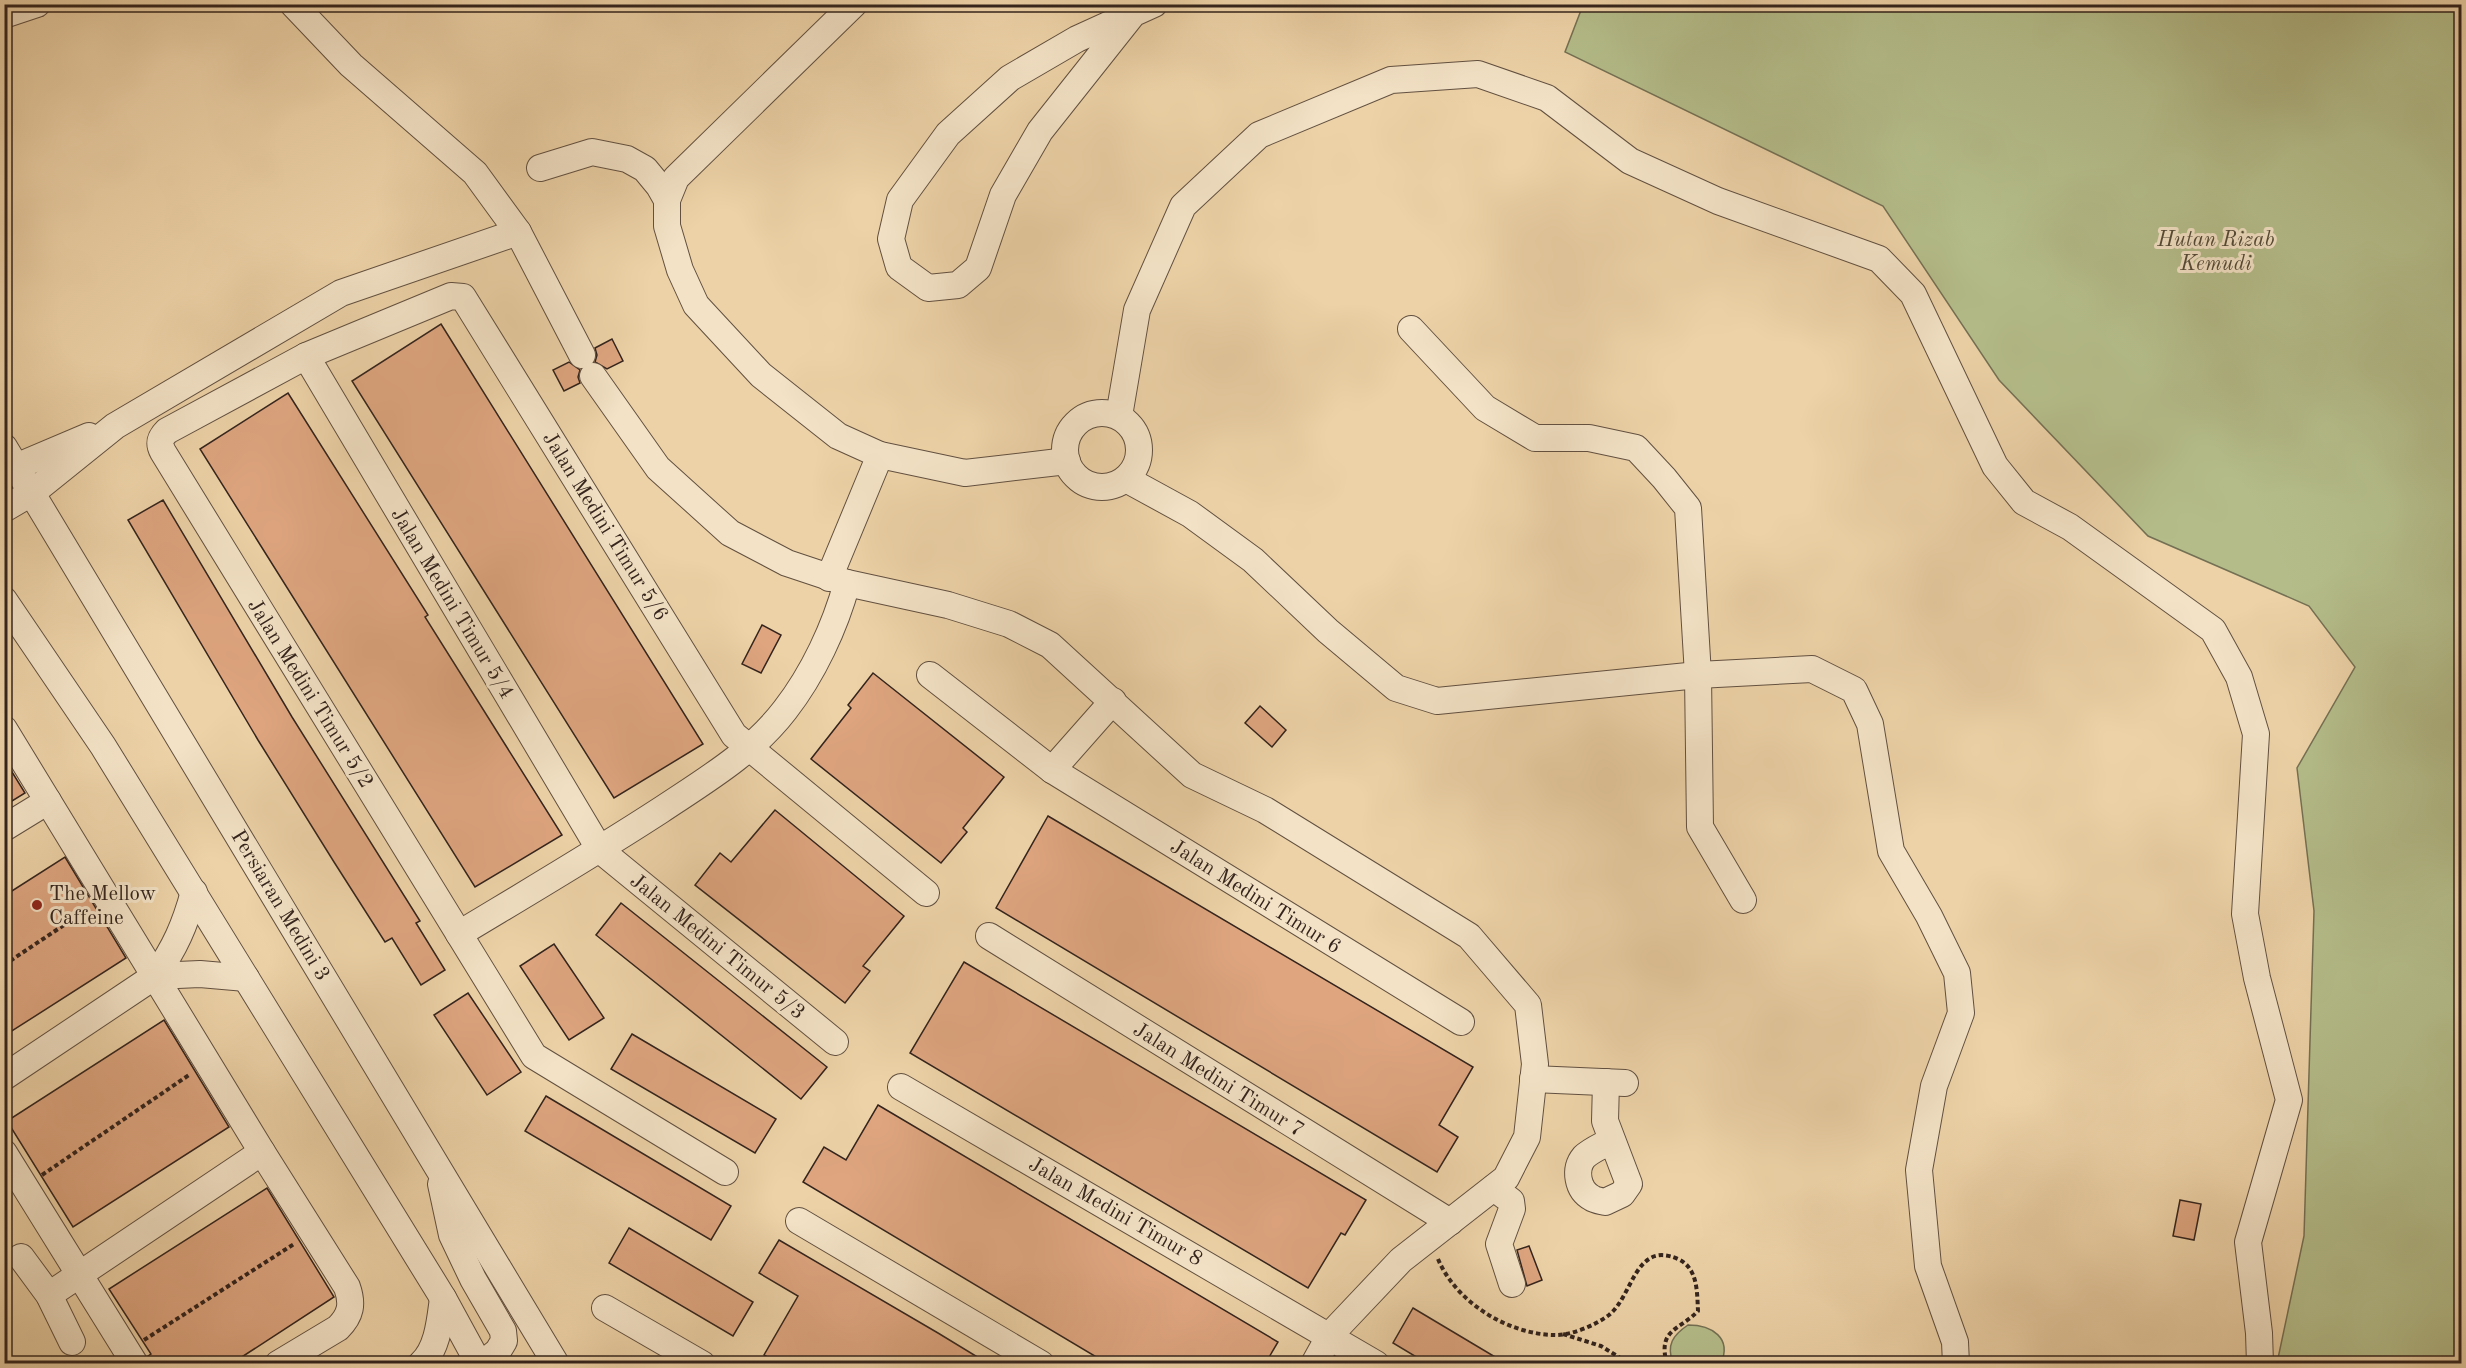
<svg xmlns="http://www.w3.org/2000/svg" width="2466" height="1368" font-family="'Old Standard TT',serif">
<style>
.green{fill:#b4bd8a;stroke:#747054;stroke-width:1.5}
.building{fill:#dea57f;stroke:#34241d;stroke-width:1.5}
.lines{fill:none;stroke-linecap:round;stroke-linejoin:round}
.minor-casing{stroke:#625040;stroke-width:28}
.path{stroke:#34241d;stroke-width:4;stroke-dasharray:4.5 3;stroke-linecap:butt}
.minor{stroke:#f3e2c6;stroke-width:26}
.poi-dot{fill:#8f2418;stroke:#f3e2c6;stroke-width:2}
.labels{text-anchor:middle;stroke-width:6;stroke-linejoin:round;paint-order:stroke}
.park-label{font-size:21px;font-style:italic;fill:#544a38;stroke:#f3e2c6}
.street-label{font-size:21px;fill:#34241d;stroke:#f3e2c6}
.poi-label{font-size:21px;fill:#34241d;stroke:#f3e2c6;text-anchor:start}
</style>
<rect width="100%" height="100%" fill="#edd2a7"/>
<filter id="stains"><feTurbulence type="fractalNoise" baseFrequency=".00333" numOctaves="4"/><feColorMatrix values="0 0 0 0 .2 0 0 0 0 .09 0 0 0 0 .02 0 0 0 .5 -.17"/></filter>
<radialGradient id="worn" r=".72"><stop offset=".6" stop-color="#630" stop-opacity="0"/><stop offset="1" stop-color="#630" stop-opacity=".3"/></radialGradient>
<!-- green -->
<g class="green">
<path d="M1583,5H2461V1363H2277L2304,1236L2314,911L2297,768L2355,667L2309,606L2148,536L1999,380L1883,206L1565,52Z"/>
<path d="M1688,1325C1712,1325 1732,1338 1721,1363H1673C1666,1345 1673,1335 1688,1325Z"/>
</g>
<!-- building -->
<g class="building">
<path d="M441,324L703,744L614,798L352,381Z"/>
<path d="M612,339L623,361L607,369L595,362L597,355L595,348Z"/>
<path d="M569,362L580,370L578,377L580,383L564,391L553,370Z"/>
<path d="M288,393L428,615L425,617L562,835L475,887L200,449Z"/>
<path d="M163,500L292,717L420,921L416,923L445,970L421,985L392,938L385,942L334,862L258,740L128,520Z"/>
<path d="M762,625L781,635L761,673L742,664Z"/>
<path d="M873,673L1004,777L963,828L967,832L941,863L811,759L851,708L848,705Z"/>
<path d="M1260,706L1286,730L1272,747L1245,723Z"/>
<path d="M4,759L25,793L4,806Z"/>
<path d="M775,810L904,916L863,966L870,971L845,1003L695,885L720,853L731,862Z"/>
<path d="M1048,816L1473,1067L1439,1125L1458,1137L1437,1172L996,908Z"/>
<path d="M65,857L126,958L4,1036V896Z"/>
<path d="M621,903L827,1067L801,1099L596,935Z"/>
<path d="M554,944L604,1018L569,1040L520,966Z"/>
<path d="M964,962L1366,1200L1345,1235L1341,1233L1308,1288L910,1053Z"/>
<path d="M468,993L521,1072L487,1095L434,1015Z"/>
<path d="M164,1020L229,1127L73,1227L7,1121Z"/>
<path d="M632,1034L776,1119L755,1153L611,1069Z"/>
<path d="M546,1096L731,1206L711,1240L525,1131Z"/>
<path d="M878,1105L1278,1342L1265,1364H1108L803,1182L824,1147L846,1160Z"/>
<path d="M267,1188L334,1297L231,1364H150L148,1356L151,1354L109,1289Z"/>
<path d="M2180,1200L2201,1204L2194,1240L2173,1236Z"/>
<path d="M629,1228L753,1302L733,1336L609,1263Z"/>
<path d="M779,1240L938,1333L989,1364H779L764,1355L798,1296L759,1273Z"/>
<path d="M1529,1246L1542,1280L1527,1286L1517,1250Z"/>
<path d="M1413,1308L1470,1342L1507,1364H1428L1393,1343Z"/>
</g>
<g class="lines">
<!-- minor casing -->
<g class="minor-casing">
<g id="minor">
<path d="M293,4L351,65L475,173L518,232L582,355"/>
<path d="M854,4L676,178L667,200V226L680,270L696,305L761,375L838,436L880,455L965,473L1067,461"/>
<path d="M4,15L37,4"/>
<path d="M1132,15L1040,131L1003,195L978,268L958,285L928,288L899,267L891,239L900,200L948,134L1010,78L1077,39L1154,4"/>
<path d="M540,168L592,152L627,159L645,169L659,186L667,200"/>
<path d="M1411,329L1485,408L1535,438H1589L1636,448L1664,478L1688,508L1698,675L1700,827L1743,900"/>
<path d="M306,356L600,850L835,1042"/>
<path d="M593,376L658,468L730,533L787,563L847,583L948,605L1009,624L1050,645L1192,775L1265,810L1469,936L1528,1005L1535,1064L1527,1137L1506,1178L1401,1260L1330,1335L1314,1364"/>
<circle cx="1102" cy="450" r="37"/>
<path d="M1119,416L1137,310L1183,206L1259,135L1391,80L1478,74L1547,98L1630,161L1718,201L1879,259L1913,294L1995,466L2024,502L2070,527L2213,630L2239,677L2256,734L2245,914L2257,978L2289,1100L2248,1242L2259,1333L2260,1364"/>
<path d="M4,447L556,1364"/>
<path d="M4,472L89,436"/>
<path d="M1126,479L1190,514L1253,560L1328,631L1396,688L1437,701L1698,675L1812,669L1854,690L1870,724L1891,851L1929,916L1957,973L1961,1013L1934,1086L1919,1170L1928,1266L1955,1342L1956,1364"/>
<path d="M4,509L33,492L115,426L341,293L518,232"/>
<path d="M829,578L880,455"/>
<path d="M4,600L103,746L443,1298L479,1364"/>
<path d="M930,675L1052,770L1461,1022"/>
<path d="M4,729L262,1152L347,1287C353,1304 351,1315 338,1328L278,1364"/>
<path d="M1052,770L1113,701"/>
<path d="M4,828L48,801"/>
<path d="M459,934C527,893 595,853 661,810C706,780 752,753 785,710C813,674 835,627 847,583"/>
<path d="M989,936L1450,1222"/>
<path d="M155,976L200,974L246,978"/>
<path d="M4,1077L155,976C175,948 185,925 194,892"/>
<path d="M1533,1079L1625,1083"/>
<path d="M1606,1082L1605,1121L1629,1184L1622,1194L1605,1202C1601,1201 1595,1200 1592,1198C1577,1190 1574,1169 1584,1157C1591,1150 1604,1145 1612,1140"/>
<path d="M901,1087L1376,1364"/>
<path d="M4,1153L135,1364"/>
<path d="M725,1172L534,1056L163,452C158,443 160,438 167,431L306,356L451,296L463,297L734,735L926,893"/>
<path d="M441,1184L452,1235L473,1279L503,1331L504,1341L498,1351L482,1364"/>
<path d="M1494,1188L1511,1201L1512,1209L1499,1244L1512,1284"/>
<path d="M799,1221L1041,1364"/>
<path d="M21,1257L49,1295L72,1342"/>
<path d="M49,1295L262,1152"/>
<path d="M605,1308L702,1364"/>
<path d="M421,1364C438,1349 440,1320 443,1298"/>
</g>
</g>
<!-- path -->
<g class="path">
<path d="M4,965L88,909"/>
<path d="M42,1175L189,1075"/>
<path d="M1438,1259C1456,1302 1507,1334 1554,1335C1570,1336 1596,1325 1609,1315C1633,1296 1635,1240 1678,1259C1698,1268 1697,1292 1698,1311C1680,1330 1657,1329 1667,1364"/>
<path d="M1563,1334L1601,1346L1630,1364"/>
<path d="M144,1340L294,1244"/>
</g>
<!-- minor -->
<use href="#minor" class="minor"/>
</g>
<!-- markers -->
<circle class="poi-dot" cx="37" cy="905" r="6"/>
<g class="labels">
<!-- park labels -->
<g class="park-label">
<text x="2216" y="246">Hutan Rizab<tspan x="2216" dy="24">Kemudi</tspan></text>
</g>
<!-- street labels -->
<g class="street-label">
<text transform="translate(606 526) rotate(58)" y="7">Jalan Medini Timur 5/6</text>
<text transform="translate(453 603) rotate(59)" y="7">Jalan Medini Timur 5/4</text>
<text transform="translate(311 693) rotate(58)" y="7">Jalan Medini Timur 5/2</text>
<text transform="translate(1256 896) rotate(32)" y="7">Jalan Medini Timur 6</text>
<text transform="translate(281 905) rotate(59)" y="7">Persiaran Medini 3</text>
<text transform="translate(718 946) rotate(39)" y="7">Jalan Medini Timur 5/3</text>
<text transform="translate(1219 1079) rotate(32)" y="7">Jalan Medini Timur 7</text>
<text transform="translate(1116 1211) rotate(30)" y="7">Jalan Medini Timur 8</text>
</g>
<!-- poi labels -->
<g class="poi-label">
<text x="49" y="900">The Mellow<tspan x="49" dy="24">Caffeine</tspan></text>
</g>
</g>
<!-- margin -->
<rect width="2466" height="1368" fill="none" stroke="#edd2a7" stroke-width="24"/>
<rect x="6" y="6" width="2454" height="1356" fill="none" stroke="#34241d" stroke-width="3"/>
<rect x="12" y="12" width="2442" height="1344" fill="none" stroke="#34241d" stroke-width="1.5"/>
<rect width="100%" height="100%" filter="url(#stains)"/>
<rect width="100%" height="100%" fill="url(#worn)"/>
</svg>
